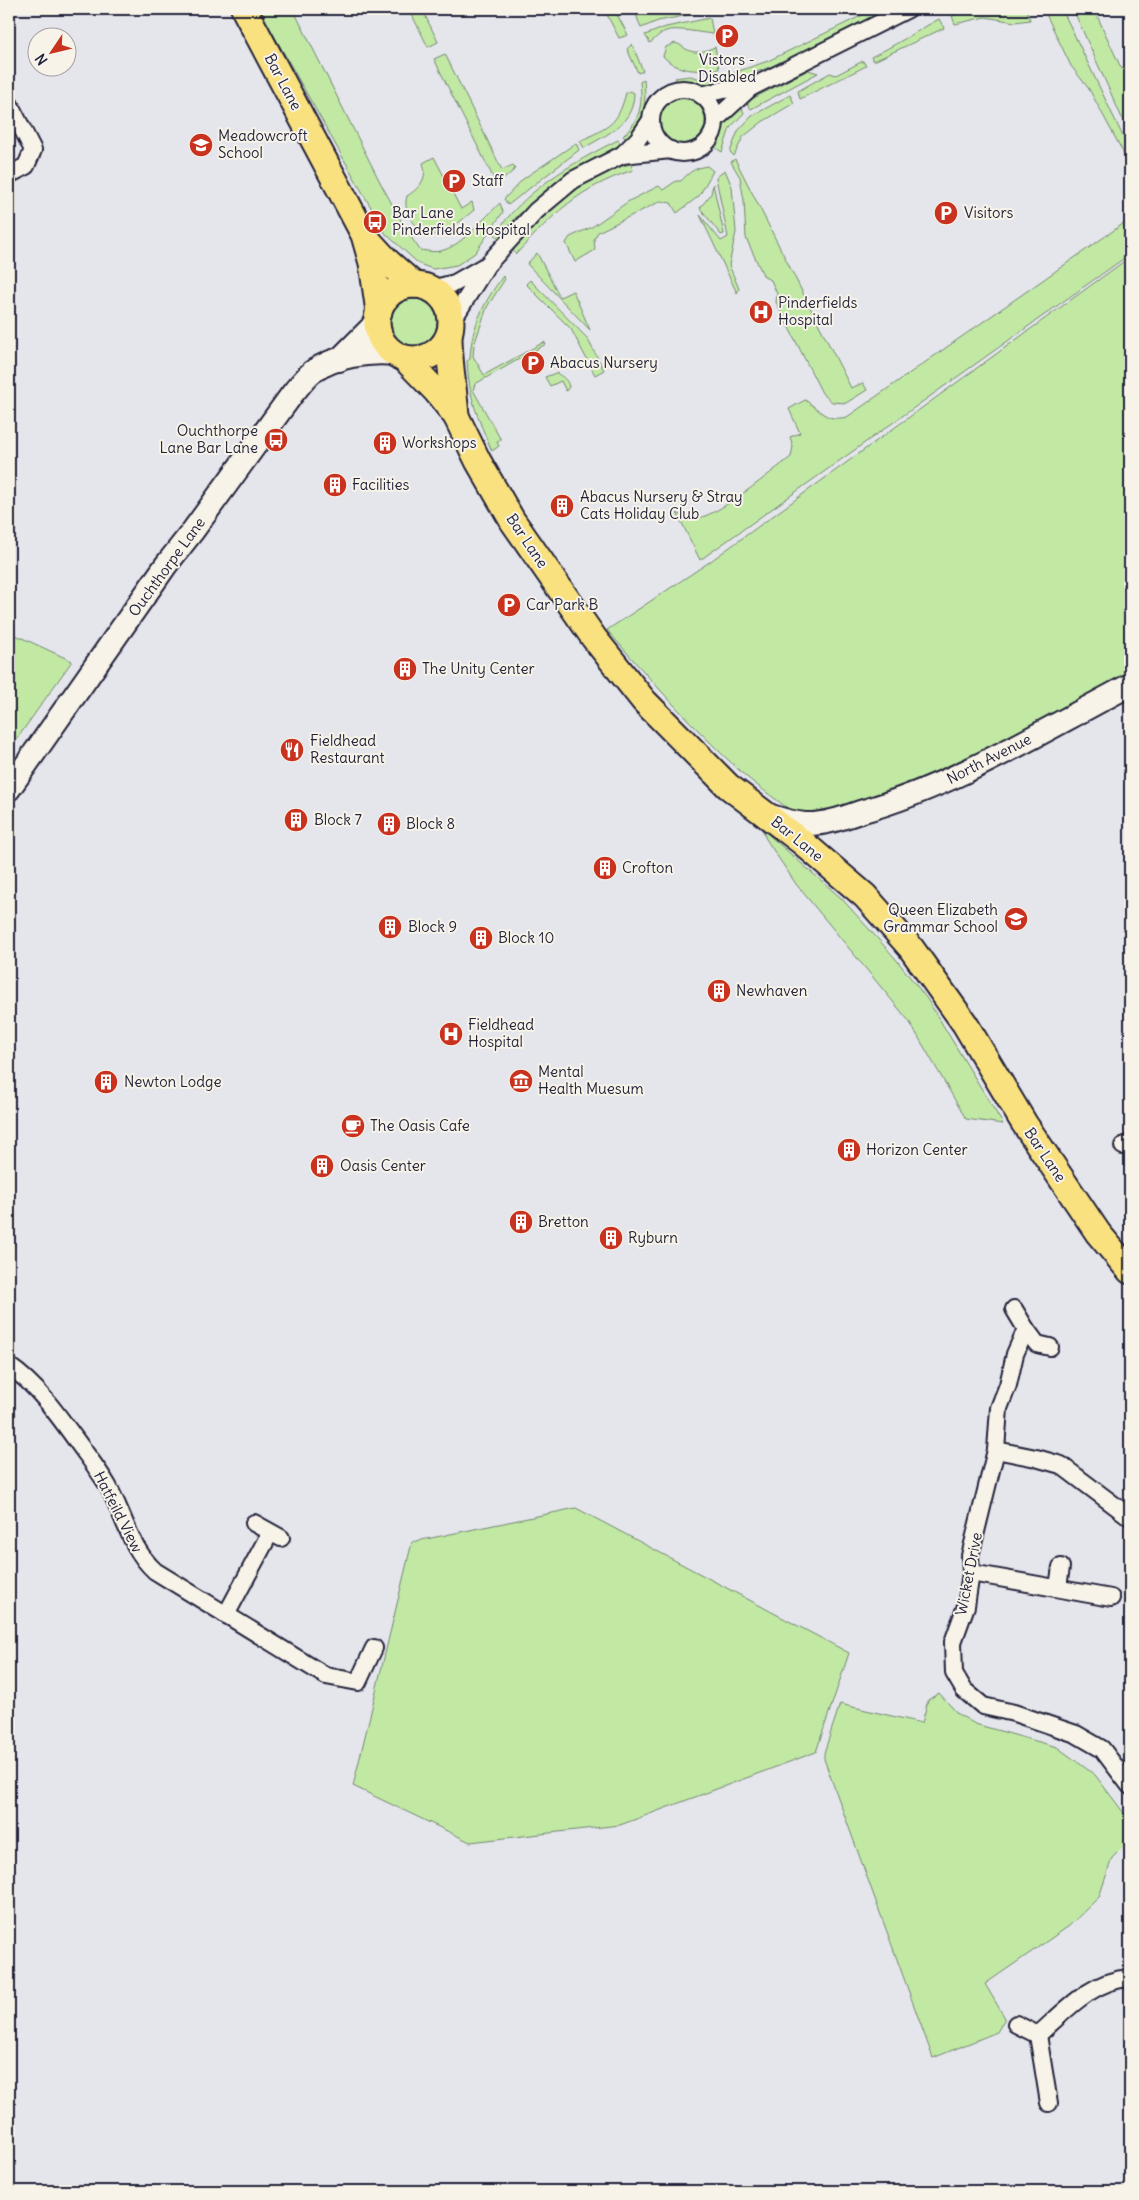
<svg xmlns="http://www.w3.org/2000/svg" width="1139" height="2200" font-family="Delius,sans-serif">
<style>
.green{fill:#c1e9a4;stroke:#728670}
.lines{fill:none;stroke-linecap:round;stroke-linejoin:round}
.street-casing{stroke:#22223b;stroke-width:20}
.secondary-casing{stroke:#22223b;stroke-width:26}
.primary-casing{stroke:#22223b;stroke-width:29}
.street{stroke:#f7f3e8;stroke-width:16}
.secondary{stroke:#f7f3e8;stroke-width:22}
.primary{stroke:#fae180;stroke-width:25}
.labels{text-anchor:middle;stroke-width:4;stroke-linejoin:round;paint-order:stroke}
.poi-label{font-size:15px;fill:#22223b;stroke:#f7f3e8;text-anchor:start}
.street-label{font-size:15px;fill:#22223b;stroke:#f7f3e8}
</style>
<rect width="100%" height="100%" fill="#e5e5ec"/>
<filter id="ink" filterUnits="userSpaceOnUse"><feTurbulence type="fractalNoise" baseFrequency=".02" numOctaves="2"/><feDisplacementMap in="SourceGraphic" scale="10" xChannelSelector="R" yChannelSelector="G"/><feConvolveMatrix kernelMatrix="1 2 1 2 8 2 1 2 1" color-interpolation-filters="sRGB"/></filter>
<g filter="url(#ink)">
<!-- green -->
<g class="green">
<path d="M259,9H293L380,182L406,230L420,250C428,251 436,253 444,250C463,244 485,217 500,203L503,212L475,253L457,265L433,269L419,264L386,234Z"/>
<path d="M409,9H422L438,42L428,47Z"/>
<path d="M604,9H614L628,35L619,38Z"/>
<path d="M634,9H719L658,21L641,28Z"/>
<path d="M875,9H890L783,62L749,75L735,78L733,73L768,61Z"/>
<path d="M973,9H1006L1027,11L1030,20L1015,22L985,17L955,24L952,16Z"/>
<path d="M1048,9H1062L1130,151V180L1123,152L1089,89L1071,66L1045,12Z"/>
<path d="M1073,9H1094L1121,68L1130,71V136Z"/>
<path d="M710,18L713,34C702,33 674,27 666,31C660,33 655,39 650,43L645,35L666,27Z"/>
<path d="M939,19L944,28L874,61L871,57C896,45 915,32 939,19Z"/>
<path d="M675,43C681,44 684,49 690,51C699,54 707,50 715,47L719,69C698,71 678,73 663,56L666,47Z"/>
<path d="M632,44L643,71L638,73L627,49Z"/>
<path d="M445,54L502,170L513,165L515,167L514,170L497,185L434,59Z"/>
<path d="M863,61L866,66L800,99L798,91L830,73L836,75Z"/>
<path d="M808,70L818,73L751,109L746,102Z"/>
<path d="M690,76L704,80L726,77L729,83C708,88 698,88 677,81L675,78Z"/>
<path d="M644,79C646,102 646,124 626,139L623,136C640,120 643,105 640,82Z"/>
<path d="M630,91L634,93C634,124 607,134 584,148L580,141C610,126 617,126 626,93Z"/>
<path d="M790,95L794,103L762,122L743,137L734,156L730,152L738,131L752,116Z"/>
<circle cx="682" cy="121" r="23"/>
<path d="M741,107L744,113L730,128L722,152L713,146L725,124Z"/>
<path d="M618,140L621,144L569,173L517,216L499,238L495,235C523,191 572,163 618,140Z"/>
<path d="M576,143L579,150L508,205L504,199L523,179Z"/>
<path d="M434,157L461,209L472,202L474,210L445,234C440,234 435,235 429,234C415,229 402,211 407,196C420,188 428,178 423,163Z"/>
<path d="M735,159L851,388L863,383L867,390L846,403L832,402L822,393L776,302L777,294L771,280L764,277L746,238L744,201L740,177L731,162Z"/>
<path d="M631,164L633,170C577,189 556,212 516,254L512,250C542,217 585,173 631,164Z"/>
<path d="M707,166L713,171L699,196L677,213L671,203L661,201L598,232L594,239L595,250L575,262L566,243L570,237L592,227L629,201L659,186L663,190L676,181H681C689,172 695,168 707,166Z"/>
<path d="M725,170L732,187L736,232L729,265L739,289L737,293L700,215L721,241L728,237L716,178Z"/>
<path d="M713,184L724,234L721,235L700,208L711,194Z"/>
<path d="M1130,219V254L700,560L677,513C685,517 691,521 699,518C725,511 768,474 791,457L793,446L790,437L800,433L789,409L805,400C822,411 825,422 847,417Z"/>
<path d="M537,253L560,297L573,291L590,330L527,264Z"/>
<path d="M1130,257V674L909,790L855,809L799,815L790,810C773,797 754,784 739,770C691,726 649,678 607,630L708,563Z"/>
<path d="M503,276L505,279L487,307L474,345L473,356L484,375L544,342L546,344L475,384L473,390L501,440L497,442L499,446L492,451C477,417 469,397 467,361L470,359C471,327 484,302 503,276Z"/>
<path d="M530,280L587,338L604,370L595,375L571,329L526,284Z"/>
<circle cx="414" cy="322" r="23"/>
<path d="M556,373C562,376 568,380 569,387L566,391L561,381L550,386L545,377Z"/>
<path d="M9,632L72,661L9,750Z"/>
<path d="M762,829L841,898L895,958L927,999L1003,1124L966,1119L909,1021L796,884L766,839Z"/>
<path d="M576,1508L849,1653L816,1752L620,1825L470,1842L353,1786L412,1542Z"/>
<path d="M939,1693L958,1714L975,1724L1057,1747L1095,1775L1130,1821V1840L1112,1858L1099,1897L1069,1926L985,1984L1005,2018L997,2032L933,2058L824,1759V1753L840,1704L922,1723L928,1700Z"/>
</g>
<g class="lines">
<!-- street casing -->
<g class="street-casing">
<g id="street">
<circle cx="683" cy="121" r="32"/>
<path d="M701,95L723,90L750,88"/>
<path d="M9,103L33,150L26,166L9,175"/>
<path d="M715,120L750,88L908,9"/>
<path d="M622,155L671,150"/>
<path d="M431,289L455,283L483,267"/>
<path d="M451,323L487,265L536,211L573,180L622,155L638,139L651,120"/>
<path d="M1123,1146L1130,1143"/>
<path d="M1014,1309L1026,1329"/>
<path d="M1050,1347L1037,1344L1026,1329L1015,1354L1008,1385L999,1408L996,1450L970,1556L971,1573L966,1606L953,1642L954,1673L964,1690L983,1706L1014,1713L1076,1734L1102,1749L1130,1786"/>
<path d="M9,1366C40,1387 62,1421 84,1451C92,1462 101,1474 108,1486C124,1515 130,1548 155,1571L326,1676L358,1682L374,1648"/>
<path d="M996,1450L1036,1458L1061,1465L1130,1517"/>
<path d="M254,1523L281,1538"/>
<path d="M971,1573L1111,1598"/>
<path d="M1058,1587L1061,1567"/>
<path d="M226,1615L270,1533"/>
<path d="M1016,2024L1038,2035L1049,2103"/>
<path d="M1038,2035C1065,2011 1092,1980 1130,1978"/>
</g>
</g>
<!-- secondary casing -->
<g class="secondary-casing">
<g id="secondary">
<path d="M339,360L371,328L377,319"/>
<path d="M9,789L166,565L192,532L293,393C299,386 305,378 312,372C334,356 369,351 396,354"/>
<path d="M768,815C780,819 792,823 805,824C823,825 843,818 860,812C956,785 1042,731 1130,685"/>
</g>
</g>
<!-- primary casing -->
<g class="primary-casing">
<g id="primary">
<path d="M244,9L364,235L372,263L379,312"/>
<path d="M367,239L389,263L414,285"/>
<circle cx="414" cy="322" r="37"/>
<path d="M449,336C449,363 454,389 456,416"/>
<path d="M404,358L436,391L456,416L478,461L512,520L594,638L644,701L728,786L802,842L865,896L911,948L965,1024L1024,1123L1098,1233L1130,1271"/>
</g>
</g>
<!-- street -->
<use href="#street" class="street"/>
<!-- secondary -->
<use href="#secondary" class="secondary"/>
<!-- primary -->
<use href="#primary" class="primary"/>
</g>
</g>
<!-- icons -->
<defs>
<g id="parking-disc" transform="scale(1.25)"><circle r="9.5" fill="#c8321e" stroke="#f7f3e8"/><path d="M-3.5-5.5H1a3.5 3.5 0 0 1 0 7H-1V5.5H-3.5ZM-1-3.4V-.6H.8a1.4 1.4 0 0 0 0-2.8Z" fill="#fff"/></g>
<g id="school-disc" transform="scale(1.25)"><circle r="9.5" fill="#c8321e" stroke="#f7f3e8"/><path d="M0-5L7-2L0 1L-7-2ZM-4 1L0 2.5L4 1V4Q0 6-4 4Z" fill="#fff"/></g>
<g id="bus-disc" transform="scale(1.25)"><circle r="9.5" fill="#c8321e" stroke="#f7f3e8"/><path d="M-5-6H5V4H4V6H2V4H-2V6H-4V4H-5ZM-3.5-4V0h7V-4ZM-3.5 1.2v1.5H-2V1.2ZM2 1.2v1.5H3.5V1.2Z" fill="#fff"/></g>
<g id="hospital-disc" transform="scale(1.25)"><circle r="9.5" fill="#c8321e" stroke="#f7f3e8"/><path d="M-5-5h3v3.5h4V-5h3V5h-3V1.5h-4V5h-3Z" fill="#fff"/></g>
<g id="building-disc" transform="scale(1.25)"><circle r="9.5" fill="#c8321e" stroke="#f7f3e8"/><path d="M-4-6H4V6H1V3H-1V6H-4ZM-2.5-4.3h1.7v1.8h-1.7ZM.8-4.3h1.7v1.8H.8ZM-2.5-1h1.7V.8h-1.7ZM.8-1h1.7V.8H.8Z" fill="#fff"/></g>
<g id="restaurant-disc" transform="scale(1.25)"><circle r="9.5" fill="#c8321e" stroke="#f7f3e8"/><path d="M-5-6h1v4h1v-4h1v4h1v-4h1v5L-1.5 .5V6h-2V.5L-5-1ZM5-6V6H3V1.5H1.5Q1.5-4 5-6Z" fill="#fff"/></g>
<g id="museum-disc" transform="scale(1.25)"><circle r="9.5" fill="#c8321e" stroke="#f7f3e8"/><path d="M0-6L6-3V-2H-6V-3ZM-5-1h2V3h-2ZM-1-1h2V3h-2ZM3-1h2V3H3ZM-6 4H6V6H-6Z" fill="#fff"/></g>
<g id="cafe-disc" transform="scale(1.25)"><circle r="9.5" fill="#c8321e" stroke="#f7f3e8"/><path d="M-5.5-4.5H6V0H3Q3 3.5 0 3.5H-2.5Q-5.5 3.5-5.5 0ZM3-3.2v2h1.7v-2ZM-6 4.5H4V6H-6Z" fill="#fff"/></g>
</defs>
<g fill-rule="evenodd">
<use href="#parking-disc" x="727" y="36"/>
<use href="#school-disc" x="201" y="145"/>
<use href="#parking-disc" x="454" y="181"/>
<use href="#parking-disc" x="946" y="213"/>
<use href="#bus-disc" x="375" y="222"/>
<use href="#hospital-disc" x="761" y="312"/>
<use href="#parking-disc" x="533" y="363"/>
<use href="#bus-disc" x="276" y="440"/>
<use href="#building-disc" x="385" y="443"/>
<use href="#building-disc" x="335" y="485"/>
<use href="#building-disc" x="562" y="506"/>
<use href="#parking-disc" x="509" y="605"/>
<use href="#building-disc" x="405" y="669"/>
<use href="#restaurant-disc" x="292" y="750"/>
<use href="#building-disc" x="296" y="820"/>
<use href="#building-disc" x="389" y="824"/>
<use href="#building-disc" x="605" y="868"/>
<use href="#school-disc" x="1016" y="919"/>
<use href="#building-disc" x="390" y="927"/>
<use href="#building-disc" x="481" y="938"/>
<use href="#building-disc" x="719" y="991"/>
<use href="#hospital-disc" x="451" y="1034"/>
<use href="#museum-disc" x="521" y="1081"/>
<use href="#building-disc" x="106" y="1082"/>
<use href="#cafe-disc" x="353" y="1126"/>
<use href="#building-disc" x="849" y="1150"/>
<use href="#building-disc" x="322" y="1166"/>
<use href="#building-disc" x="521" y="1222"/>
<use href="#building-disc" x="611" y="1238"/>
</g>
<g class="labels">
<!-- poi labels -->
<g class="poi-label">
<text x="727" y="65" text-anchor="middle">Vistors -<tspan x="727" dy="17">Disabled</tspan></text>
<text x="218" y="141">Meadowcroft<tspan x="218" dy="17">School</tspan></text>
<text x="472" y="186">Staff</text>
<text x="392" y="218">Bar Lane<tspan x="392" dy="17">Pinderfields Hospital</tspan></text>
<text x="964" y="218">Visitors</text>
<text x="778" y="308">Pinderfields<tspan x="778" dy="17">Hospital</tspan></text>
<text x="550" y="368">Abacus Nursery</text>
<text x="258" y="436" text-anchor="end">Ouchthorpe<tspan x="258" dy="17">Lane Bar Lane</tspan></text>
<text x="402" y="448">Workshops</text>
<text x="352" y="490">Facilities</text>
<text x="580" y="502">Abacus Nursery &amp; Stray<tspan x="580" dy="17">Cats Holiday Club</tspan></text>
<text x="526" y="610">Car Park B</text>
<text x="422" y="674">The Unity Center</text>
<text x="310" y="746">Fieldhead<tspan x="310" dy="17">Restaurant</tspan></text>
<text x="314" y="825">Block 7</text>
<text x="406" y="829">Block 8</text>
<text x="622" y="873">Crofton</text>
<text x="998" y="915" text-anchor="end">Queen Elizabeth<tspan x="998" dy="17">Grammar School</tspan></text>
<text x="408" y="932">Block 9</text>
<text x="498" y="943">Block 10</text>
<text x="736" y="996">Newhaven</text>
<text x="468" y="1030">Fieldhead<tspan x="468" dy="17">Hospital</tspan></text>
<text x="538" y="1077">Mental<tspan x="538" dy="17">Health Muesum</tspan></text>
<text x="124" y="1087">Newton Lodge</text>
<text x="370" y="1131">The Oasis Cafe</text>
<text x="866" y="1155">Horizon Center</text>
<text x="340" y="1171">Oasis Center</text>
<text x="538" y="1227">Bretton</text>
<text x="628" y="1243">Ryburn</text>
</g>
<!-- street labels -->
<g class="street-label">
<text transform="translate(283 82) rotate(62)" y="5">Bar Lane</text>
<text transform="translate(527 541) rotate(56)" y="5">Bar Lane</text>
<text transform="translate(167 567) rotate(-54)" y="5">Ouchthorpe Lane</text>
<text transform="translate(989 759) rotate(-27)" y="5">North Avenue</text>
<text transform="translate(797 839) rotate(39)" y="5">Bar Lane</text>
<text transform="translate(1045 1155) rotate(56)" y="5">Bar Lane</text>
<text transform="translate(118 1512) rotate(63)" y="5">Hatfeild View</text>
<text transform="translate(969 1574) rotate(-79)" y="5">Wicket Drive</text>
</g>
</g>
<!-- margin -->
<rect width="1139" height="2200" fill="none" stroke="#f7f3e8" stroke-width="30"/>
<rect x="15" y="15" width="1109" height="2170" fill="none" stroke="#22223b" stroke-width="2" filter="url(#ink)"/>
<!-- north arrow -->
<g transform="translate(52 52) rotate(235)"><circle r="24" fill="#f7f3e8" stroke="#a29fa3"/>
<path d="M0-4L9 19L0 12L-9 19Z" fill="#c8321e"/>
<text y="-8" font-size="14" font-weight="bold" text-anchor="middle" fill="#22223b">N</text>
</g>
</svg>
